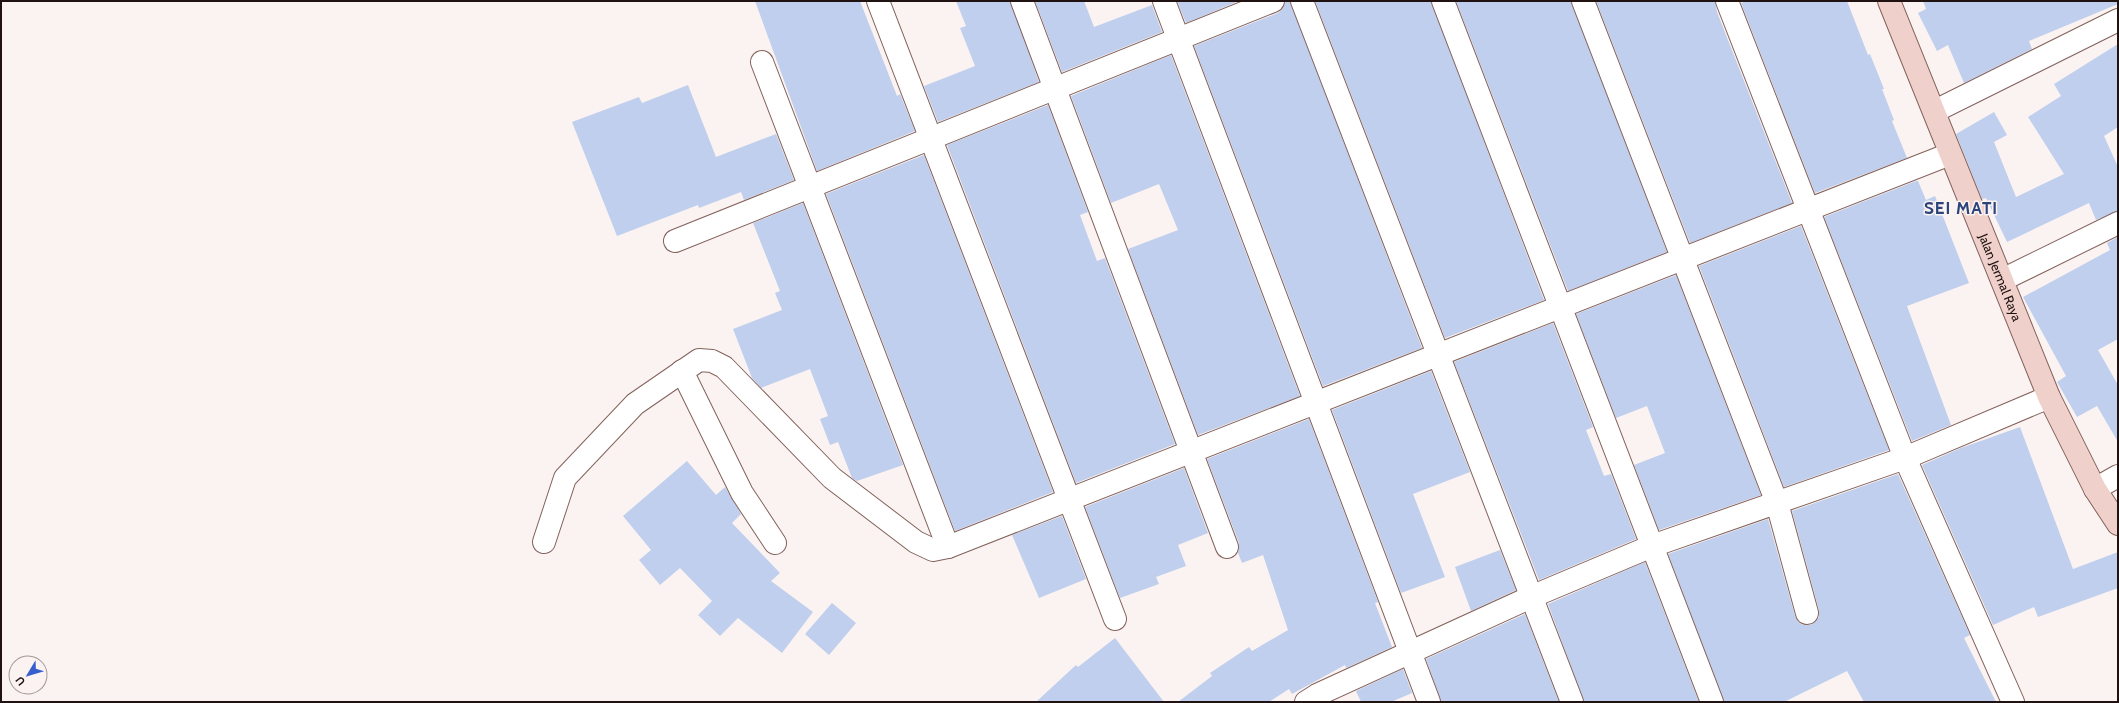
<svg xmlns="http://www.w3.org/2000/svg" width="2119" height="703" font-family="Cabin,sans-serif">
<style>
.building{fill:#c0cfed}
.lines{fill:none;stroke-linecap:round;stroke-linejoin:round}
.street-casing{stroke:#83625b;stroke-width:24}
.secondary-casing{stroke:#83625b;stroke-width:24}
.street{stroke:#fff;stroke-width:22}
.secondary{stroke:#efd0ca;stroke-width:22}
.labels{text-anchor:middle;stroke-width:3;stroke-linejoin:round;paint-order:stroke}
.street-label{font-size:13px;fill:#1f1210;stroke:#fbf3f1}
.district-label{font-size:17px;font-weight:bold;letter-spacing:1px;fill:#2c447c;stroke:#fbf3f1}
</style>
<rect width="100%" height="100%" fill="#fbf3f1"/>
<!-- building -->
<g class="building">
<path d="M755,1H860L897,96L900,94L915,131L817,171Z"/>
<path d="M956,1H1010L1039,82L938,122L924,86L975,66L960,28L966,26Z"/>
<path d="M1035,1H1084L1094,27L1152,5L1162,32L1062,72Z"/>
<path d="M1177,1H1239L1186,23Z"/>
<path d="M1285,1H1290L1422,348L1323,386L1194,46L1278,13L1283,8Z"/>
<path d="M1315,1H1431L1544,300L1445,338Z"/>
<path d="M1456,1H1571L1667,252L1568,291Z"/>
<path d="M1596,1H1715L1717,12L1792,203L1690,243Z"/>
<path d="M1746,1H1847L1868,55L1870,54L1884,89H1882L1894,120L1892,121L1907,158L1815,193L1741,3Z"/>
<path d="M1923,1H2118V4L2029,41L2032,49L1964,83L1948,45L1937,51L1918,13L1926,9Z"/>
<path d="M2118,44V127L2104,136L2118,167V211L2096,220L2089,203L2007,242L1986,198L1982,199L1956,134L1994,112L2007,135L1994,142L2016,197L2064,174L2028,117L2061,96L2054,84Z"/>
<path d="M1171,55L1300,396L1198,435L1128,249L1178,230L1159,184L1111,203L1071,96Z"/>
<path d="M688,85L716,157L776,134L794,180L744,200L741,192L699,208L698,205L617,236L572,122L639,97L642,103Z"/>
<path d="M1048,105L1088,212L1080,215L1097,261L1105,258L1175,444L1076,483L947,145Z"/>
<path d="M924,155L1053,492L955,531L826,194Z"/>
<path d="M1916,181H1918L1926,200L1935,196L1969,283L1907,306L1951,425L1912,441L1824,217Z"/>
<path d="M803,203L903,465L857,481L852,478L838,442L830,445L820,419L828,416L810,369L761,388L752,378L733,329L782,310L775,293L780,291L753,223Z"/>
<path d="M1801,226L1889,450L1784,487L1699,266Z"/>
<path d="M2118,237V339L2098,350L2118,385V442L2097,406L2077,417L2057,382L2066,376L2023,297L2110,250L2107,243Z"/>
<path d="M1676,275L1761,495L1659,530L1634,465L1665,453L1647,406L1616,418L1576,314Z"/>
<path d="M1553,323L1593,427L1586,430L1604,476L1611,474L1636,539L1539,580L1454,362Z"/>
<path d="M1431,371L1470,472L1413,494L1445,577L1401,593L1332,410Z"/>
<path d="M1309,419L1378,602L1375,603L1392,647L1346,668L1345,665L1292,694L1289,689L1269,702H1178L1212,676L1210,673L1249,647L1252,651L1288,630L1263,555L1242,563L1238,553L1239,543L1207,459Z"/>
<path d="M2020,427L2073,569L2118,552V588L2038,617L2034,607L1993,625L1922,465L1961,448Z"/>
<path d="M687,461L716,495L725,487L741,514L732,523L780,573L771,581L813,612L782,653L738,618L720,636L698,615L712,601L680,568L660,585L639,560L651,550L623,516Z"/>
<path d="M1184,468L1208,533L1178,545L1186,566L1156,577L1159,584L1120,598L1085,507Z"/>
<path d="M1898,474L1970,635L1964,638L1996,702H1864L1847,671L1784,702H1724L1668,554L1768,519L1795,616L1798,622L1803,625H1811L1819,617V610L1792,511Z"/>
<path d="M1062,516L1086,579L1039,598L1012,535Z"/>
<path d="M1500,550L1516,590L1471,611L1455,567Z"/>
<path d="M1645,562L1699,702H1584L1548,604Z"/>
<path d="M832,603L856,623L829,655L805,634Z"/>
<path d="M1525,614L1559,702H1441L1426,659Z"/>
<path d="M1115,638L1164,702H1036L1076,665L1078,667Z"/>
<path d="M1403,669L1412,693L1391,702H1361L1356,691Z"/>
</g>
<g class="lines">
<!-- street casing -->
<g class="street-casing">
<g id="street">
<path d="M878,1L1115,619"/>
<path d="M1022,1L1227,547"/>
<path d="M1164,1L1429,702"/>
<path d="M1302,1L1572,702"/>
<path d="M1443,1L1712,702"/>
<path d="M1583,1L1777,503L1807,613"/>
<path d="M1727,1L1905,458L2013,702"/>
<path d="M762,62L948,547"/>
<path d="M1935,111L2118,20"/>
<path d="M675,241L1273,1"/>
<path d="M2002,280L2118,223"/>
<path d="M682,371L742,493L775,543"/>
<path d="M2095,489L2118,476"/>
<path d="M544,542L565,478L635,404L699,360L712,361L724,367L832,478L916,542L933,550L948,547L1950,154"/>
<path d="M1306,702L1317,695L1531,597L1652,546L1905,458L2049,397"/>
</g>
</g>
<!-- secondary casing -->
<g class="secondary-casing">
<g id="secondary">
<path id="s1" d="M1889,1L2049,397L2095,489L2118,524"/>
</g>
</g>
<!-- street -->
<use href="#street" class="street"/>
<!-- secondary -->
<use href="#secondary" class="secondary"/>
</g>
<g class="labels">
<!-- street labels -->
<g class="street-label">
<text dy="5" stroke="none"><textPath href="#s1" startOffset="298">Jalan Jermal Raya</textPath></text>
</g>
<!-- district labels -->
<g class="district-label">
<text x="1961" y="214">SEI MATI</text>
</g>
</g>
<!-- border -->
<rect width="2119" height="703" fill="none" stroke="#1f1210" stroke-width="4"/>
<!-- north arrow -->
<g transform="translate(28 675) rotate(232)"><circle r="19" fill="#fbf3f1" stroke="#a39997"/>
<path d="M0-3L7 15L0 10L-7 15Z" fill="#355ecf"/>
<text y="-6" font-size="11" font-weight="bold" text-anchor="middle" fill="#1f1210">U</text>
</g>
</svg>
